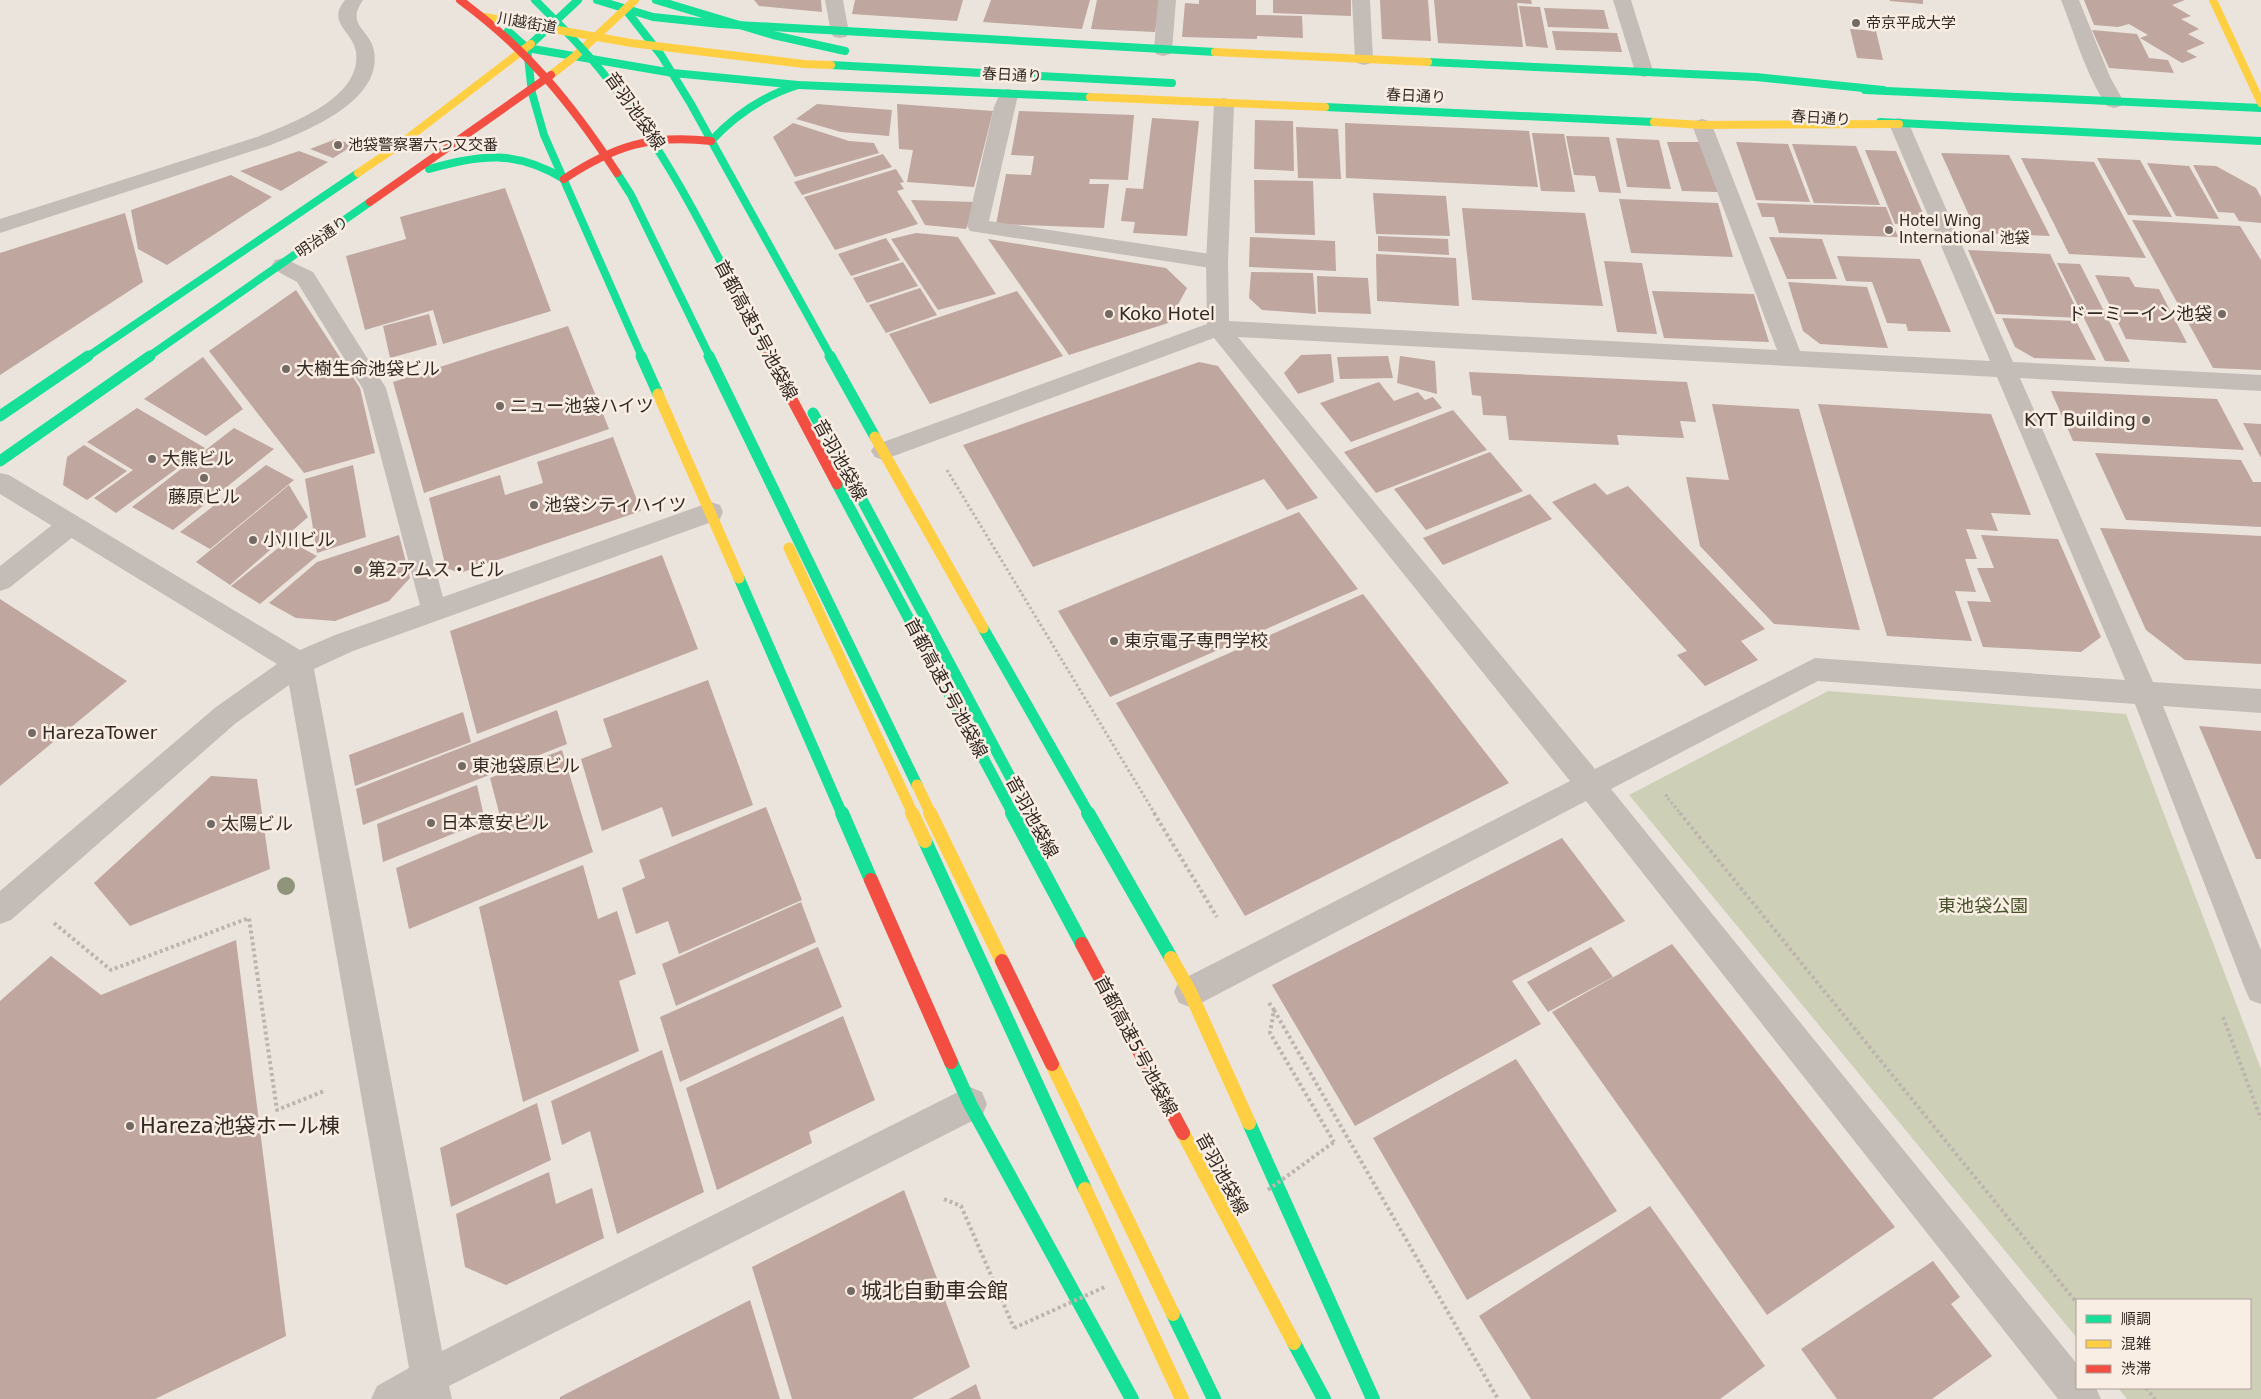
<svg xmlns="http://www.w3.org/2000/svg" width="2261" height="1399" font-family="'DejaVu Sans','Noto Sans JP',sans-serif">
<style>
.green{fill:#cdd0b6}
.building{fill:#bfa69f}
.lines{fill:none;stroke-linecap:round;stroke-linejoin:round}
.path-far1{stroke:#bdb4af;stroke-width:3;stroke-dasharray:2.5 2.5;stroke-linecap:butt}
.path{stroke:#bdb4af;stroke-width:4;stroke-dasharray:3 3;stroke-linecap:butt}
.lane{fill:#c4bcb6;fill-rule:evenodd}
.street{fill:#c4bcb6;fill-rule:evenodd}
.fast-far2{stroke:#16e098;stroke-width:8}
.fast-far1{stroke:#16e098;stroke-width:11}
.fast{stroke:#16e098;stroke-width:14}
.slow-far2{stroke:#ffcf43;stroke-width:8}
.slow-far1{stroke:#ffcf43;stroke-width:11}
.slow{stroke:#ffcf43;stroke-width:14}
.jam-far1{stroke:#f24e42;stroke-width:8}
.jam{stroke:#f24e42;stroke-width:14}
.path-bridge{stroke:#bdb4af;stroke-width:4;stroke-dasharray:3 3;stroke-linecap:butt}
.fast-bridge-far2{stroke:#16e098;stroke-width:8}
.fast-bridge-far1{stroke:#16e098;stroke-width:11}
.fast-bridge{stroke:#16e098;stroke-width:14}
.slow-bridge-far2{stroke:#ffcf43;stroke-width:8}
.slow-bridge-far1{stroke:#ffcf43;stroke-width:11}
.slow-bridge{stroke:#ffcf43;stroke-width:14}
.jam-bridge-far2{stroke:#f24e42;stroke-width:8}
.jam-bridge-far1{stroke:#f24e42;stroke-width:11}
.jam-bridge{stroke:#f24e42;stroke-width:14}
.tree{fill:#90947a}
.poi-dot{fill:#746a65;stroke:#f9eee3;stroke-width:2}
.labels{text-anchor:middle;stroke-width:5;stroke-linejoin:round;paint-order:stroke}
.far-street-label{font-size:15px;fill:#342925;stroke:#f9eee3}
.far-poi-label{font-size:15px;fill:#342925;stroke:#f9eee3;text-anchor:start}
.street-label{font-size:18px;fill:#342925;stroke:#f9eee3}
.poi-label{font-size:18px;fill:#342925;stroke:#f9eee3;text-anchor:start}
.park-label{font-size:18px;fill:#465229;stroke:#f9eee3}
.near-poi-label{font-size:21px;fill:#342925;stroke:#f9eee3;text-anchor:start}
</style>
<rect width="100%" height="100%" fill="#ebe4dd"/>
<!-- green -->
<path class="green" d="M1828,691L2126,714L2261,1069V1399H2127L2118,1388H2250V1300H2077V1338L1629,795Z"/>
<!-- building -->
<g class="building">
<path d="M754,0H821L822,12L759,6Z"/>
<path d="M855,0H963L957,21L852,14Z"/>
<path d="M991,0H1090L1082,29L983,22Z"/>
<path d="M1097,0H1160L1155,32L1091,29Z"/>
<path d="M1199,0H1256V15L1302,16L1303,38L1257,36V39L1182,37L1185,3L1199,4Z"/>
<path d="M1273,0H1351V16L1273,13Z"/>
<path d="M1380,0H1428L1431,41L1382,39Z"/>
<path d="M1434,0H1531L1532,4L1517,3L1523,47L1438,43Z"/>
<path d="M1890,0H1923V4L1890,1Z"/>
<path d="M2084,0H2185L2172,5L2191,16L2181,19L2199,29L2188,34L2205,43L2186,51L2197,57L2182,63L2140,38L2148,35L2129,24L2118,27L2094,25Z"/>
<path d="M1519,6L1540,7L1548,48L1526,46Z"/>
<path d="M1544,8L1604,10L1609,29L1548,27Z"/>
<path d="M1850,29L1876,31L1883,60L1857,58Z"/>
<path d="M2092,30L2137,34L2149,58L2168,60L2174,73L2109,68Z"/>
<path d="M1552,31L1617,33L1622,52L1556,50Z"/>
<path d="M817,104L892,110L889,136L841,132L796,119Z"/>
<path d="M897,104L993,111L974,187L907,182L913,150L899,149Z"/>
<path d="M1019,111L1134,115L1128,180L1090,179L1089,184H1109L1104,228L996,224L1006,174L1031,175L1034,156L1011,155Z"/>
<path d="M1152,118L1199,121L1187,236L1133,233L1135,222L1121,221L1126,188L1143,189Z"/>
<path d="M1255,120L1293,121L1294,171L1254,169Z"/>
<path d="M793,123L849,141L874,143L879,153L795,177L773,137Z"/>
<path d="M1345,123L1529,131L1538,187L1346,178Z"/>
<path d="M1296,127L1338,129L1341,179L1298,178Z"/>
<path d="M1532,133L1564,134L1575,192L1541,191Z"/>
<path d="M1566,136L1609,137L1621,193L1599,192L1595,176L1574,175Z"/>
<path d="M1616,138L1659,140L1671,189L1627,187Z"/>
<path d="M336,139L354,145L333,158L310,149Z"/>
<path d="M1667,142H1702L1718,192L1682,191Z"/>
<path d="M1736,142L1788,144L1810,202L1756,200Z"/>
<path d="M1792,144L1856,146L1880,205L1814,203Z"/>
<path d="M1865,150L1896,151L1928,225L1895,224Z"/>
<path d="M299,151L328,162L281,191L240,171Z"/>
<path d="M1941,153L2009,155L2050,236L1977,233Z"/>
<path d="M883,154L892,167L802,195L794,182Z"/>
<path d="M2021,158L2094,162L2146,258L2069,254Z"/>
<path d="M2097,158L2140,160L2172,217L2128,215Z"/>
<path d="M2147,163L2189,166L2219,219L2176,216Z"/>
<path d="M2193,165L2216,166L2256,188L2261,197V223L2239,221L2234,213L2218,212Z"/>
<path d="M896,169L904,182L900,183L904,189L897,191L918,224L835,250L804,197Z"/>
<path d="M231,175L272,197L167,265L138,249L131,210Z"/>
<path d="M1254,180L1313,181L1315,235L1255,233Z"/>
<path d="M505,188L551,311L443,344L433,310L365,330L346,256L406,239L400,217Z"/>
<path d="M1373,193L1446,196L1450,236L1376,234Z"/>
<path d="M1619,199L1718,203L1733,257L1631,253Z"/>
<path d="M911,200L975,202L966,229L925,225Z"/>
<path d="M1757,203L1886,207L1898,237L1779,233L1774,217H1762Z"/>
<path d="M1462,208L1585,213L1603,306L1472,300Z"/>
<path d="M125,213L143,282L0,375V253Z"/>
<path d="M2132,220L2240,226L2261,260V370L2213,368Z"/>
<path d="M916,233L958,237L996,294L938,310L891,239Z"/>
<path d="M1378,236L1448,239L1449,255L1378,251Z"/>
<path d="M1250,237L1335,241L1336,271L1249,267Z"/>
<path d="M1769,237L1822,239L1837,279H1787Z"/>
<path d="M886,238L900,260L851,276L838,254Z"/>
<path d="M988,239L1166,268L1187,288L1168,323L1069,355Z"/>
<path d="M1968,250L2050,254L2081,318L1996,314Z"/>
<path d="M1376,254L1456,258L1459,306L1377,301Z"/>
<path d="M1837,256L1920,259L1951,332L1908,331L1906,324L1887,323L1872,282L1846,281Z"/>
<path d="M1604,261L1642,263L1657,334L1617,332Z"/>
<path d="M903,262L918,286L867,303L853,278Z"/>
<path d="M2057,263L2080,264L2130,362L2105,361Z"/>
<path d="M1251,272L1313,273L1316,314L1262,310L1249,298Z"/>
<path d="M2095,275L2129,277L2135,287L2159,289L2187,343L2126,339Z"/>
<path d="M1317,276L1368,278L1371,314L1318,312Z"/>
<path d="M1788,282L1867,287L1888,348L1820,344L1803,331Z"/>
<path d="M920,288L937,315L886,333L869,305Z"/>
<path d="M296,290L360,388L375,453L304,473L209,351Z"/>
<path d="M1017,291L1063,356L930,404L889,334Z"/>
<path d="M1652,291L1754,294L1769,342L1664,338Z"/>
<path d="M429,314L437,345L390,358L383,326Z"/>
<path d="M2002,318L2076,321L2096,360L2034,358L2015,347Z"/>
<path d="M568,326L609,429L424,493L393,382Z"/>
<path d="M1331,354L1334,382L1298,394L1284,373L1301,355Z"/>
<path d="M1388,356L1393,378L1340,379L1337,357Z"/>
<path d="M1400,356L1435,361L1437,394L1397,383Z"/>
<path d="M203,357L243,409L206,436L144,399Z"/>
<path d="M1199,362L1218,366L1318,498L1287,510L1264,479L1033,567L963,445Z"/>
<path d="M1469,372L1687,382L1696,422L1680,421L1684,438L1617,435L1619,445L1509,440L1506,416L1483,415L1481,396L1472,395Z"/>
<path d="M1379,382L1394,401L1418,392L1425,400L1433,397L1442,408L1351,442L1320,403Z"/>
<path d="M2051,391L2217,399L2244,450L2073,441Z"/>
<path d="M1712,404L1799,409L1860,630L1774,624L1700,546L1686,477L1729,480Z"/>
<path d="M1818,404L1991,414L2031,515L1991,513L1998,531L1966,529L1977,559H1965L1976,592L1955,591L1972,641L1887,636Z"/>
<path d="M137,408L205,448L116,513L94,498L133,470L87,442Z"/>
<path d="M1453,410L1487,450L1376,493L1344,452Z"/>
<path d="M2243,423L2261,424V458Z"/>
<path d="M234,428L274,449L173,530L132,507Z"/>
<path d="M613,437L641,511L460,573L446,568L429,498L500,475L505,495L543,483L537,462Z"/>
<path d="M84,445L127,471L87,500L63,485L67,457Z"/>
<path d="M1490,452L1523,491L1426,530L1394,489Z"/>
<path d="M2095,453L2241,460L2253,482H2261V527L2126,520Z"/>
<path d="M266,465L294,480L210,549L180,532Z"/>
<path d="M353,465L366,537L317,553L305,479Z"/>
<path d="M1595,483L1607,495L1628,486L1765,629L1741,641L1758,660L1705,686L1677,655L1687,651L1552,502Z"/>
<path d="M289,485L308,517L230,585L196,562Z"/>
<path d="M1530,494L1552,519L1443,565L1423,538Z"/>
<path d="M1299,512L1358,589L1110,697L1058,611Z"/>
<path d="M2100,528L2261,536V664L2185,660L2146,630Z"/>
<path d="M298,532L311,538L300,547L317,556L260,604L231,586Z"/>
<path d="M399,535L410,578L389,601L335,621L296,618L269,603L317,562Z"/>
<path d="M1981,535L2058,539L2101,637L2081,652L1983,647L1967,601L1991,602L1977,568H1994Z"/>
<path d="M662,555L698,649L477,734L450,631Z"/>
<path d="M1363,594L1509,783L1245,916L1116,703Z"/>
<path d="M0,599L127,681L0,786Z"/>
<path d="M708,680L753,805L672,837L662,807L602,831L581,759L612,747L603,719Z"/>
<path d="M557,710L567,744L363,825L356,789Z"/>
<path d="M463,712L471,742L355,786L349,755Z"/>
<path d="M2199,726L2261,731V859H2256Z"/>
<path d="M562,750L593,852L409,929L396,868L502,824L490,778Z"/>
<path d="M211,776L257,779L270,869L130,926L94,883Z"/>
<path d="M477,785L485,821L383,862L377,824Z"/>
<path d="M766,807L802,900L679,954L668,921L636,934L622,888L645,878L639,860Z"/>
<path d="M1562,838L1625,921L1512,981L1541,1024L1355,1126L1272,985Z"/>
<path d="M583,865L598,919L617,911L636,974L619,981L639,1051L523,1102L479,907Z"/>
<path d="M801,902L816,942L676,1006L662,964Z"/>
<path d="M236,940L286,1336L155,1399H0V1001L51,956L101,995Z"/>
<path d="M1672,944L1895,1227L1767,1315L1552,1012Z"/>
<path d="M818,947L842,1007L680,1082L660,1017Z"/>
<path d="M1591,947L1613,977L1548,1012L1527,982Z"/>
<path d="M843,1016L875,1100L809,1132L812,1143L717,1190L686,1088Z"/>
<path d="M662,1050L704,1192L617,1234L590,1131L562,1145L551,1101Z"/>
<path d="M1516,1059L1617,1211L1467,1300L1373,1138Z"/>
<path d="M537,1103L551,1160L451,1207L440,1148Z"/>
<path d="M549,1172L556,1204L592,1188L604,1238L506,1285L465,1267L456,1214Z"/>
<path d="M904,1190L970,1367L912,1399H792L752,1267Z"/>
<path d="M1650,1206L1765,1366L1720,1399H1531L1479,1316Z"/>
<path d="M1933,1261L1960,1297L1951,1304L1992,1356L1932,1399H1837L1801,1349Z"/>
<path d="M750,1300L780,1399H560V1397Z"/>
<path d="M976,1384L981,1399H949Z"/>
</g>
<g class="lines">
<!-- path-far1 -->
<g class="path-far1">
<path d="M947,470L1155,814"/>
<path d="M1668,795L1666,796L1681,814"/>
</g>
<!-- path -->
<g class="path">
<path d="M1154,813L1217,917"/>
<path d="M1680,813L2077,1303"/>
<path d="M54,923L111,970L249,918L277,1110L324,1091"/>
<path d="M1269,1003L1274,1010L1270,1033L1334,1142"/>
<path d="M1274,1010L1498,1399"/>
<path d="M2223,1017L2261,1119"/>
<path d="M944,1199L961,1206L1014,1328"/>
<path d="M2146,1388L2155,1399"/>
</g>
<!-- lane -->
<g class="lane">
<path d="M2061,0H2079L2110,77L2124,102L2121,106L2114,108L2107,106C2086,75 2075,35 2061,0Z"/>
<path d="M1008,89L1015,91L1018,95L989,221L1217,255L1225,257L1228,262L1225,267L1217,269L970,231L967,226L994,107L1001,91Z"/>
<path d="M70,515L79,518L83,525L79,532L9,588L0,591V566L61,518Z"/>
</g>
<!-- street -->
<g class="street">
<path d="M345,0H363C345,26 370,28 374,51C383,101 307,131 271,145L0,233V219L257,137C292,123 362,98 356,52C353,31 326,23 345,0Z"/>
<path d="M825,0H843L849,33L846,37L840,38L834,37L831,33Z"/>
<path d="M1158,0H1176L1172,50L1170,54L1163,56L1156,54L1154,50Z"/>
<path d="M1352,0H1370L1373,59L1371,63L1364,65L1357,63L1355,59Z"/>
<path d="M1613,0H1631L1653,71L1651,75L1644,77L1637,75L1635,71Z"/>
<path d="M1224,98L1231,100L1234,104L1228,262L1229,321L1777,350L1692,125L1695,121L1702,119L1709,121L1712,125L1800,351L1990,361L1889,124L1892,120L1899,118L1906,120L1909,124L2013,362L2261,375V391L2020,378L2153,682L2261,689V713L2163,706L2261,950V1004L2250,1000L2245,989L2135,704L1818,681L1611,789L2077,1364V1388H2096L2101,1399H2058L1586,801L1201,1003L1190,1007L1179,1003L1174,992L1179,981L1570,781L1214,338L891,457L883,460L875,457L871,451L875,445L1207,324L1206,262L1214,104L1217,100ZM1238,337L1997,377L2125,680L1815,658L1595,769Z"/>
<path d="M283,258L313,272L386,388L443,597L711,502L720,505L723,512L720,519L353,651L314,669L442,1351L958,1092L970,1087L982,1092L987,1104L982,1116L449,1386L452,1399H371L377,1386L409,1368L289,685L236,723L11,920L0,924V891L216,707L277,664L0,494V473L9,475L300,650L335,635L420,605L363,389L297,282L275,270L272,265L275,260Z"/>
</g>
<!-- fast-far2 -->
<g class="fast-far2">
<path d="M597,0L653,17L720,24L1215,52"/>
<path d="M626,10L661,55L691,104L831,357"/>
<path d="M508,31L527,48L673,73L798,85L1090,97"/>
<path d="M531,44L578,0"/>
<path d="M527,48L532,93L544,135L642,357"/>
<path d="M1428,62L1756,77L1883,90"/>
<path d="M1865,90L2261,108"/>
<path d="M1325,107L1654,122"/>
<path d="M1880,122L2261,141"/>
<path d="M711,141C736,114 763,96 798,85"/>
<path d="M429,169C481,154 516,150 564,179"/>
<path d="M87,357L358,173"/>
<path d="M148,357L370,202"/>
</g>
<!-- fast-far1 -->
<g class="fast-far1">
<path d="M641,356L658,394"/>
<path d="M830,356L875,437"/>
<path d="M0,416L88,356"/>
<path d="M0,461L150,356"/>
<path d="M859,494L1030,814"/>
<path d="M739,578L842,814"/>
<path d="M983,628L1089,814"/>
</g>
<!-- fast -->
<g class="fast">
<path d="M842,813L871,880"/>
<path d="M1030,813L1041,834"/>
<path d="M1088,813L1171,958"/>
<path d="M925,841L1085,1189"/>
<path d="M951,1062L970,1104L1132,1399"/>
<path d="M1249,1123L1373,1399"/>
</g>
<!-- slow-far2 -->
<g class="slow-far2">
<path d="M2213,0L2261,103"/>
<path d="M1215,52L1428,62"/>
<path d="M551,75L574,57L635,0"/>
<path d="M1090,97L1325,107"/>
<path d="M1654,122L1702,125L1899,124"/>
<path d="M358,173L395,148L531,44"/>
</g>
<!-- slow-far1 -->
<g class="slow-far1">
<path d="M658,394L739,578"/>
<path d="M875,437L983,628"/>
<path d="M789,548L913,814"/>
</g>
<!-- slow -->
<g class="slow">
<path d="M912,813L925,841"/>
<path d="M1171,958L1190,992L1249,1123"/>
<path d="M1085,1189L1182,1399"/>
</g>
<!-- jam-far1 -->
<g class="jam-far1">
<path d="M564,179C614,146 651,134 711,141"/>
<path d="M370,202L551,75"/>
</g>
<!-- jam -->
<path class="jam" d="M871,880L951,1062"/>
<!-- path-bridge -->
<g class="path-bridge">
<path d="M1268,1190L1334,1142"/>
<path d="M1014,1328L1107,1286"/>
</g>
<!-- fast-bridge-far2 -->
<g class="fast-bridge-far2">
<path d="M535,0C560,25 585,50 607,78C674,161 719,260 768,354"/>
<path d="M656,0L773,35L845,51"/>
<path d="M831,65L1172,83"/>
<path d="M617,173L631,195L710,357"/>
</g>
<!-- fast-bridge-far1 -->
<g class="fast-bridge-far1">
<path d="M709,356L917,785"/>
<path d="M813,413L859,494"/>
<path d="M837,484L1013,814"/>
</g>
<!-- fast-bridge -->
<g class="fast-bridge">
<path d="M1012,813L1082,944"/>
<path d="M1173,1314L1214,1399"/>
<path d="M1294,1343L1324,1399"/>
</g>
<!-- slow-bridge-far2 -->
<path class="slow-bridge-far2" d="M485,17L631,43L804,64L831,65"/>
<!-- slow-bridge-far1 -->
<path class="slow-bridge-far1" d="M917,785L931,814"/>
<!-- slow-bridge -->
<g class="slow-bridge">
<path d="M930,813L1002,961"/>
<path d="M1052,1064L1173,1314"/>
<path d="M1183,1133L1294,1343"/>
</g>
<!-- jam-bridge-far2 -->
<g class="jam-bridge-far2">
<path d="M460,0C528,50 571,103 617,173"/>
<path d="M768,354L770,357"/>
</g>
<!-- jam-bridge-far1 -->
<path class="jam-bridge-far1" d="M769,356L837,484"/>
<!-- jam-bridge -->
<g class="jam-bridge">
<path d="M1082,944L1183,1133"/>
<path d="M1002,961L1052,1064"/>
</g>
</g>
<!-- trees -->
<circle class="tree" cx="286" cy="886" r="9"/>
<!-- markers -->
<g class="poi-dot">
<circle cx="1856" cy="23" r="5"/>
<circle cx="338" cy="145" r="5"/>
<circle cx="1889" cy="230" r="5"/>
<circle cx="1109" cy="314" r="5"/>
<circle cx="2222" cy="314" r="5"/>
<circle cx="286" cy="369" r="5"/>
<circle cx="500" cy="406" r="5"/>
<circle cx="2146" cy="420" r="5"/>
<circle cx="152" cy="459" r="5"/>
<circle cx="204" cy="478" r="5"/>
<circle cx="534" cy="505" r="5"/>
<circle cx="253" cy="540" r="5"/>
<circle cx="358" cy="570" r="5"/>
<circle cx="1114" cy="641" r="5"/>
<circle cx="32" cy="733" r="5"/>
<circle cx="462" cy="766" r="5"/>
<circle cx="431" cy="823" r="5"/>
<circle cx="211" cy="824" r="5"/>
<circle cx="130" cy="1126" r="5"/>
<circle cx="851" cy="1291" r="5"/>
</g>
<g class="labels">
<!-- far-street labels -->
<g class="far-street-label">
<text transform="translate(527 23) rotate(10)" y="5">川越街道</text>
<text transform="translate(1012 75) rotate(3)" y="5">春日通り</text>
<text transform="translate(1416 96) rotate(3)" y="5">春日通り</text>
<text transform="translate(1821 118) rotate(4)" y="5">春日通り</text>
<text transform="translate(322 237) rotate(-35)" y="5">明治通り</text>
</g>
<!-- far-poi labels -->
<g class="far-poi-label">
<text x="1866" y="28">帝京平成大学</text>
<text x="348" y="150">池袋警察署六つ又交番</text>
<text x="1899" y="226">Hotel Wing<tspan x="1899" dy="17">International 池袋</tspan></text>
</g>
<!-- street labels -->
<g class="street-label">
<text transform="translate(635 111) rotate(55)" y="6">音羽池袋線</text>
<text transform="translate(756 330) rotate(62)" y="6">首都高速5号池袋線</text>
<text transform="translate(840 460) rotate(61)" y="6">音羽池袋線</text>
<text transform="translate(946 688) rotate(62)" y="6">首都高速5号池袋線</text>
<text transform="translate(1032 817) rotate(62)" y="6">音羽池袋線</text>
<text transform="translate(1136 1046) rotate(62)" y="6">首都高速5号池袋線</text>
<text transform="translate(1222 1174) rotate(62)" y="6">音羽池袋線</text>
</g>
<!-- poi labels -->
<g class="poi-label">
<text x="1119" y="320">Koko Hotel</text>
<text x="2212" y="320" text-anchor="end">ドーミーイン池袋</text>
<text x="296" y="375">大樹生命池袋ビル</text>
<text x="510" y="412">ニュー池袋ハイツ</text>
<text x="2136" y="426" text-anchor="end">KYT Building</text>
<text x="162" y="465">大熊ビル</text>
<text x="204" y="503" text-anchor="middle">藤原ビル</text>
<text x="544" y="511">池袋シティハイツ</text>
<text x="263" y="546">小川ビル</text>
<text x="368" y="576">第2アムス・ビル</text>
<text x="1124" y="647">東京電子専門学校</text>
<text x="42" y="739">HarezaTower</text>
<text x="472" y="772">東池袋原ビル</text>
<text x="441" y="829">日本意安ビル</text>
<text x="221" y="830">太陽ビル</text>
</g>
<!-- park labels -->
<g class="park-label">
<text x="1983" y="912">東池袋公園</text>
</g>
<!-- near-poi labels -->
<g class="near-poi-label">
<text x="140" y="1133">Hareza池袋ホール棟</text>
<text x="861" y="1298">城北自動車会館</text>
</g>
</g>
<!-- legend -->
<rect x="2076" y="1299" width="175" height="90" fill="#f9eee3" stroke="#aa9f97"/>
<rect x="2086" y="1315" width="25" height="8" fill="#16e098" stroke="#aa9f97"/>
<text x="2121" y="1324" font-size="15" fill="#342925">順調</text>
<rect x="2086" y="1340" width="25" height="8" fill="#ffcf43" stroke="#aa9f97"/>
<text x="2121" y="1349" font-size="15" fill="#342925">混雑</text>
<rect x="2086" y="1365" width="25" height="8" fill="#f24e42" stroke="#aa9f97"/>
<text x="2121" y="1374" font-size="15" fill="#342925">渋滞</text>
</svg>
